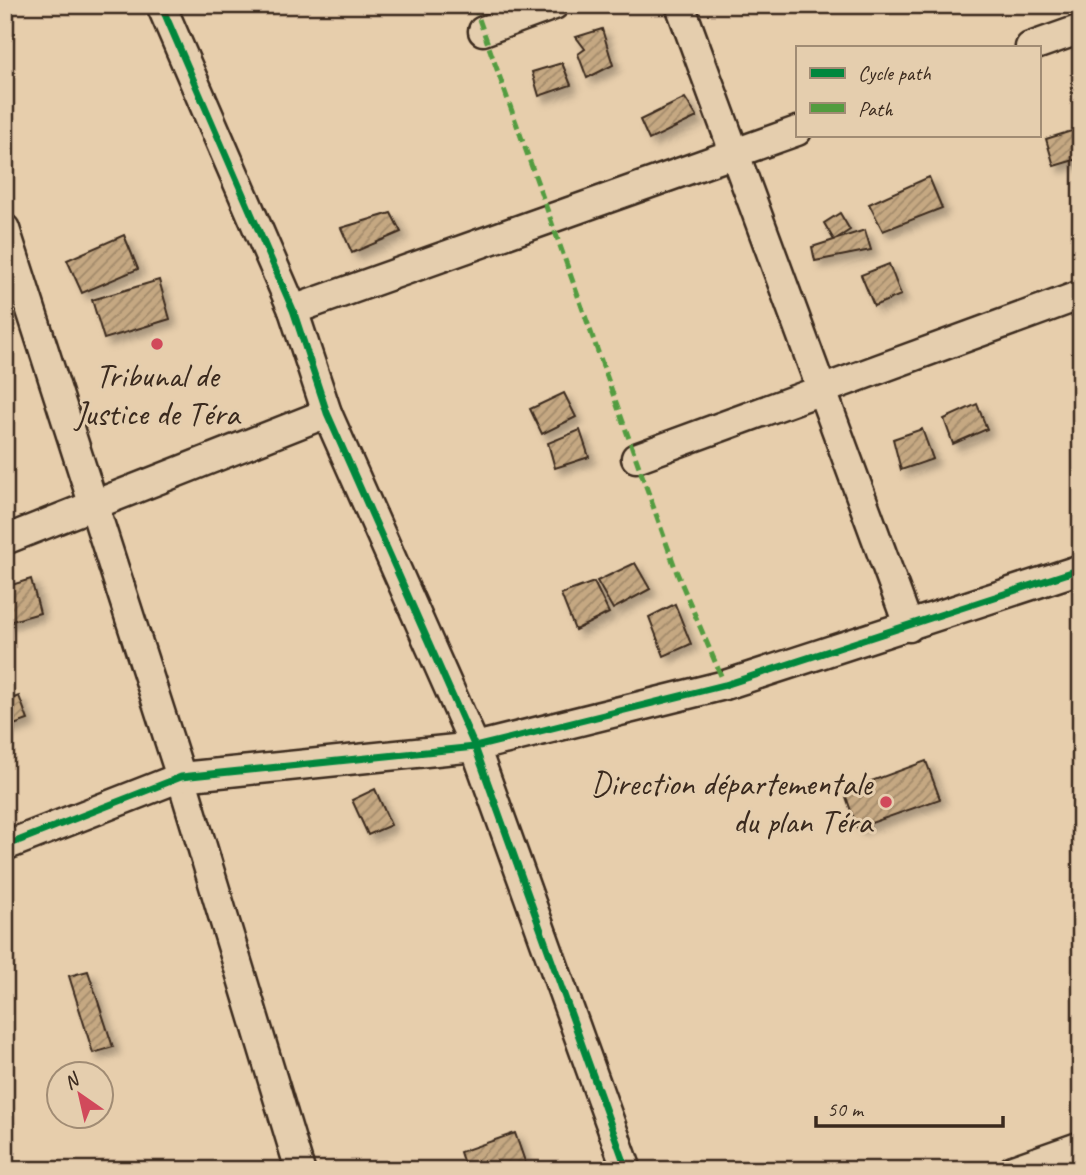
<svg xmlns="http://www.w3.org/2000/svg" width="1086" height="1175" font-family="Caveat,sans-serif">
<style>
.building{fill:url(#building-hatch);stroke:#3b2a1e;stroke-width:2;filter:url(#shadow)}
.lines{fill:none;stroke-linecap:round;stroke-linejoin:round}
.minor-casing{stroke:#3b2a1e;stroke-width:33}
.minor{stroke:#e5ceae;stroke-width:28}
.quiet{stroke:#529c3f;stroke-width:5;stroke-dasharray:10 5;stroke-linecap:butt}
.cycleway-casing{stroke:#e5ceae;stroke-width:11}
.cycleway{stroke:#00873e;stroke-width:7}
.poi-dot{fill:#d1495b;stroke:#e5ceae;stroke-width:2.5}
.labels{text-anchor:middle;stroke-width:6;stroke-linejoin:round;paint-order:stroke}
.poi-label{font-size:33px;fill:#3b2a1e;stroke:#e5ceae}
</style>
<defs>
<pattern id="building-hatch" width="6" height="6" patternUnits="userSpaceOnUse" patternTransform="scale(1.75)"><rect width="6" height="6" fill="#c5a882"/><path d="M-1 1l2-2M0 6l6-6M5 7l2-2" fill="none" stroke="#a1896a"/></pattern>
<filter id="shadow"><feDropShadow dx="6" dy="6" stdDeviation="3.5" flood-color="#0004"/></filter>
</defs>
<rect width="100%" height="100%" fill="#e7ceac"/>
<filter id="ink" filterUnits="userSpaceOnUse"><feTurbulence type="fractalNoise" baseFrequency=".0143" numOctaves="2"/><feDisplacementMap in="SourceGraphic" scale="14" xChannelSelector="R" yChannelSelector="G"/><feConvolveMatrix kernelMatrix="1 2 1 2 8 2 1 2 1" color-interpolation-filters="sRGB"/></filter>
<g filter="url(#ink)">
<!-- building -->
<g class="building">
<path d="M602,29L613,65L587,78L578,54L585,49L576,37Z"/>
<path d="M562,63L571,85L539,96L532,72Z"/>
<path d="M685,98L697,117L649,140L640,120Z"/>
<path d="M1081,128V158L1054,166L1046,139Z"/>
<path d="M929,177L942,208L883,231L869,204Z"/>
<path d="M391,213L401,232L352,253L341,228Z"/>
<path d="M840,213L850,230L834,240L824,223Z"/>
<path d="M865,230L871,250L815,261L812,247Z"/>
<path d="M124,235L138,269L82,293L67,260Z"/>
<path d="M889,264L901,295L874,306L861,275Z"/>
<path d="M159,280L170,319L104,339L92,300Z"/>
<path d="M564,393L576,417L542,434L530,409Z"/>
<path d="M977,404L987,429L953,444L944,419Z"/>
<path d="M922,429L933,459L901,470L893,439Z"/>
<path d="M580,430L589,457L555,468L548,443Z"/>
<path d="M635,563L650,589L613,609L597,581Z"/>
<path d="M31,579L40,613L5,623V587Z"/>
<path d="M594,582L609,613L575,630L561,594Z"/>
<path d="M675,604L691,644L664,656L649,617Z"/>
<path d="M19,696L28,720L5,728V701Z"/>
<path d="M926,761L940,799L857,828L844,791Z"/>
<path d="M375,789L391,825L368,835L352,800Z"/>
<path d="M88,971L113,1047L93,1053L69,976Z"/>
<path d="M515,1133L528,1170H466L460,1152Z"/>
</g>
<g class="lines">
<!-- minor casing -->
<g class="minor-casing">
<g id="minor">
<path d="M161,5L293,310L327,413L475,747L627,1170"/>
<path d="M680,5L909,627"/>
<path d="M483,31L554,5"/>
<path d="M1030,47L1081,29"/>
<path d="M5,229L181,777L300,1170"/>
<path d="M293,310L797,131"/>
<path d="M636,458L1081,295"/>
<path d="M5,540L327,413"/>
<path d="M5,846L181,777L475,747L725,685L1081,569"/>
<path d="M1013,1170L1081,1146"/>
</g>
</g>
<!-- minor -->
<use href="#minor" class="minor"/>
<!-- quiet -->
<path class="quiet" d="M474,5L677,573L725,685"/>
<!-- cycleway casing -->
<g class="cycleway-casing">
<g id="cycleway">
<path d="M161,5L293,310L327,413L475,747L627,1170"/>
<path d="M5,846L181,777L475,747L725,685L1081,569"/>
</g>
</g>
<!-- cycleway -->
<use href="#cycleway" class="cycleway"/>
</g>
</g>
<!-- markers -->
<g class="poi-dot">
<circle cx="157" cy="344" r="7"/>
<circle cx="886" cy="802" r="7"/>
</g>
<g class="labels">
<!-- poi labels -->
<g class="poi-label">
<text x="157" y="387">Tribunal de<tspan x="157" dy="38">Justice de Téra</tspan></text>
<text x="872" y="795" text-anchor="end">Direction départementale<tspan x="872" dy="38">du plan Téra</tspan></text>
</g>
</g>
<!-- margin -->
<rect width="1086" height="1175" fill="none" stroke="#e5ceae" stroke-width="28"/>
<rect x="14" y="14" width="1058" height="1147" fill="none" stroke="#3b2a1e" stroke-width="2.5" filter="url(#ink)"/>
<!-- legend -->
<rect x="796" y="46" width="245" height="91" fill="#e5ceae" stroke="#a18c74" stroke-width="2"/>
<rect x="810" y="68" width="35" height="10" fill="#00873e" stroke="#a18c74" stroke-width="2"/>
<text x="858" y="80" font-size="21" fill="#3b2a1e">Cycle path</text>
<rect x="810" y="103" width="35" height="10" fill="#529c3f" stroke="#a18c74" stroke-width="2"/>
<text x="858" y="116" font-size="21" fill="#3b2a1e">Path</text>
<!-- north arrow -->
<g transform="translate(80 1095) rotate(326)"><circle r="33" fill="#e5ceae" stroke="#a18c74" stroke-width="2"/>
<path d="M0-5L12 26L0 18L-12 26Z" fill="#d1495b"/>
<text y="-10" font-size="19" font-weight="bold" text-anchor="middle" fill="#3b2a1e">N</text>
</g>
<!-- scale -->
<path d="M816 1116v10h187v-10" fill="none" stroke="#3b2a1e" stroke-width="3.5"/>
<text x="827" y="1116" font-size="21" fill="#3b2a1e" stroke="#e5ceae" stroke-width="5" paint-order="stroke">50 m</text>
</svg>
